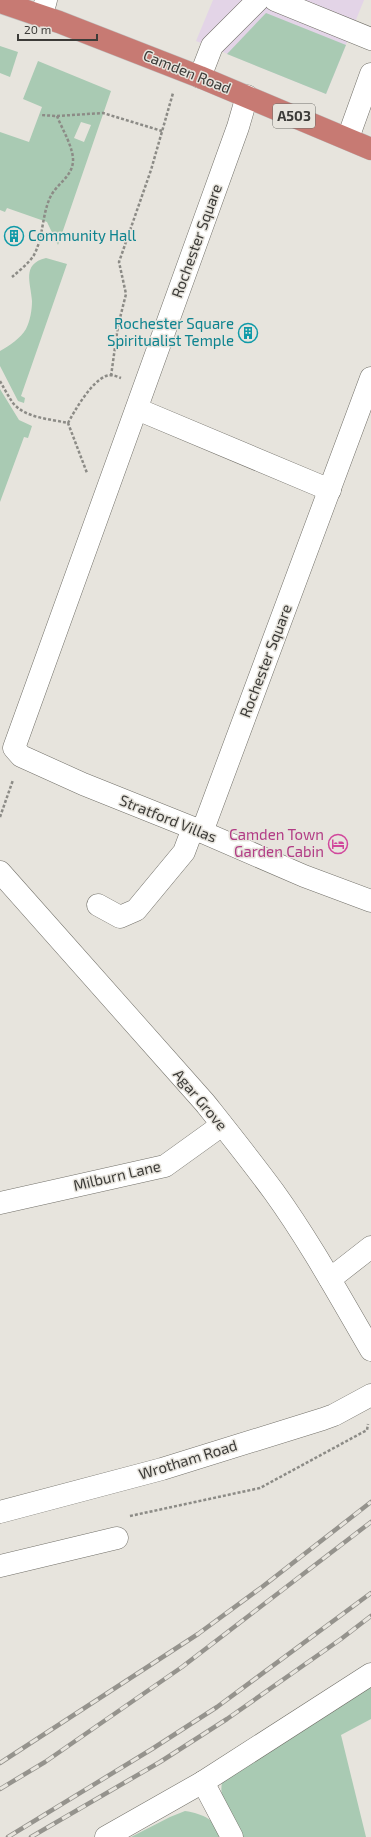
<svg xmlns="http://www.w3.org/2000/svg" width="371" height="1837" font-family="'Exo 2',sans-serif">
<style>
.commercial{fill:#e3d4e7}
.green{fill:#a9cab3;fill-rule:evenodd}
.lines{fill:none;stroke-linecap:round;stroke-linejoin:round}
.minor-casing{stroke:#727069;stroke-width:23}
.highway-casing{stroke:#c1c0bf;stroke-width:23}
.path{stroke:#8c8b86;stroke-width:2.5;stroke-dasharray:3 2;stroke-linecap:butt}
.minor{stroke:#fff;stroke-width:22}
.highway{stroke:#c77a73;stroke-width:22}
.rail-casing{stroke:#95938d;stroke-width:4.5}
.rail{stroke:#e7e4dd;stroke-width:3;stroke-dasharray:9;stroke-linecap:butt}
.labels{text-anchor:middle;stroke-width:3;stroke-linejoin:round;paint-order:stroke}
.shield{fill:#e7e4dd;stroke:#6f6e6a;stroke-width:1}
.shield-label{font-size:14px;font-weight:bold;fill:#3c3b38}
.street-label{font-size:15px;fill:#3c3b38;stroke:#e7e4dd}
.culture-label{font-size:15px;fill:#0d838f;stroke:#e7e4dd;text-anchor:start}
.hotel-label{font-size:15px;fill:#b23c85;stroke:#e7e4dd;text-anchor:end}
</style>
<rect width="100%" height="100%" fill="#e7e4dd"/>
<!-- commercial -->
<path class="commercial" d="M213,0H364L326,94L196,41Z"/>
<!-- green -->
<g class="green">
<path d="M266,13L346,45L326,94L227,54Z"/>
<path d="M0,46L18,52L10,77L0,73Z"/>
<path d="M38,61L111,91L58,245L47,222L7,208L5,212L0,210V132L29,142L42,107L23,99ZM81,122L91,125L84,142L74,138Z"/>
<path d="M46,258L67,264L21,396L25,398L24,403L18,401L0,366V351C9,346 21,338 26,329C30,321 32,310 32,301C31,283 21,264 46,258Z"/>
<path d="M0,389L19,420L32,426L28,438L24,437L0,502Z"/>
<path d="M371,1675V1719L341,1735L366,1837H238C229,1818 217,1799 223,1778Z"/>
<path d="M185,1811C204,1814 215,1820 224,1837H131L170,1817Z"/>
</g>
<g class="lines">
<!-- minor casing -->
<g class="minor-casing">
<g id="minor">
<path d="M275,0L371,39"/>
<path d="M42,15L46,0"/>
<path d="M200,77L212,46L258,0"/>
<path d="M247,96L238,127L14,748L21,756L83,784L193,828L304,876L371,901"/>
<path d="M348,138L371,74"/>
<path d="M137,409L330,490"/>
<path d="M202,832L371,378"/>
<path d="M0,872L205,1103C228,1132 252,1162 274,1192C310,1242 340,1297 371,1350"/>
<path d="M98,905L120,917L136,910L184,852L193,828"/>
<path d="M0,1203L165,1166L222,1125"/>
<path d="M330,1279L371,1247"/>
<path d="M0,1512L162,1469L323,1419L334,1415L371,1395"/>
<path d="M0,1566L117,1538"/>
<path d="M203,1782L232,1837"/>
<path d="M106,1837L203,1782L371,1674"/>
</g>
</g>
<!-- highway casing -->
<g class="highway-casing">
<path id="highway" d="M0,2L59,22L200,77L371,149"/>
</g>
<!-- path -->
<g class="path">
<path d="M57,116L103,113L162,131"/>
<path d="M12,277C19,271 29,263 34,255C43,238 42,217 49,200C55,184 71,179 73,162C74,148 62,129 57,116L40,115"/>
<path d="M111,376L118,326L126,294L119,262L151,170L173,93"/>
<path d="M0,381C4,388 8,396 13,403C25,418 50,419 68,423L87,473"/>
<path d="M68,423C75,410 91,382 106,376C111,374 116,376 121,378"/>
<path d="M0,817L13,780"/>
<path d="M130,1516L260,1488L367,1430L368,1424"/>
</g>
<!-- minor -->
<use href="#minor" class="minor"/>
<!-- highway -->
<use href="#highway" class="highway"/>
<!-- rail casing -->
<g class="rail-casing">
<g id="rail">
<path d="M0,1763L198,1634L262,1587L371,1502"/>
<path d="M0,1789L45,1762L182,1667L371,1522"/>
<path d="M8,1837L152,1749L217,1707L371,1593"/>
<path d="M31,1837L160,1762L227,1719L341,1639L371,1616"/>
</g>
</g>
<!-- rail -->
<use href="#rail" class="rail"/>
</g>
<!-- icons -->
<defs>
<g id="building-ring" transform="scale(1)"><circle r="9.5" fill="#e7e4dd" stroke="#0f9aa8" stroke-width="1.5"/><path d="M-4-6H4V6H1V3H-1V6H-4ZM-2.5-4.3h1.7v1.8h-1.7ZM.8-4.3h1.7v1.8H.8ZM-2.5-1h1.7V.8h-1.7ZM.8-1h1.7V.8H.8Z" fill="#0f9aa8"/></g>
<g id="hotel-ring" transform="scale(1)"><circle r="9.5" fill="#e7e4dd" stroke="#d1479c" stroke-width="1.5"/><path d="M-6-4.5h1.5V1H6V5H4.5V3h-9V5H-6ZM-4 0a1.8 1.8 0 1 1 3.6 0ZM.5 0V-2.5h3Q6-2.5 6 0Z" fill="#d1479c"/></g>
</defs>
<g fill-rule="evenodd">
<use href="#building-ring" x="14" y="236"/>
<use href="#building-ring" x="248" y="333"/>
<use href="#hotel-ring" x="338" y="844"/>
</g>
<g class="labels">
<!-- shield labels -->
<rect class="shield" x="273" y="104" width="42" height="24" rx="3"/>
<g class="shield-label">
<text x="294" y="121">A503</text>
</g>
<!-- street labels -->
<g class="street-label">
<text transform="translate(187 72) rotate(22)" y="5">Camden Road</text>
<text transform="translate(197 241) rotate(-70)" y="5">Rochester Square</text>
<text transform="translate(266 661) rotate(-69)" y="5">Rochester Square</text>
<text transform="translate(168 819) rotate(22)" y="5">Stratford Villas</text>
<text transform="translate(200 1100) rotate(50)" y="5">Agar Grove</text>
<text transform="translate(117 1176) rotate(-13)" y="5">Milburn Lane</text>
<text transform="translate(188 1460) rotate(-17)" y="5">Wrotham Road</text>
</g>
<!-- culture labels -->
<g class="culture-label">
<text x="28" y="241">Community Hall</text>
<text x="234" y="329" text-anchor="end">Rochester Square<tspan x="234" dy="17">Spiritualist Temple</tspan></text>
</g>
<!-- hotel labels -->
<g class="hotel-label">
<text x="324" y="840">Camden Town<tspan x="324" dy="17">Garden Cabin</tspan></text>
</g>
</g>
<!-- scale -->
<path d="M18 34v6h79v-6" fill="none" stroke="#3c3b38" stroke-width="2"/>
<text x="24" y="34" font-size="12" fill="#3c3b38" stroke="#e7e4dd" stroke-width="3" paint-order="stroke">20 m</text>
</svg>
